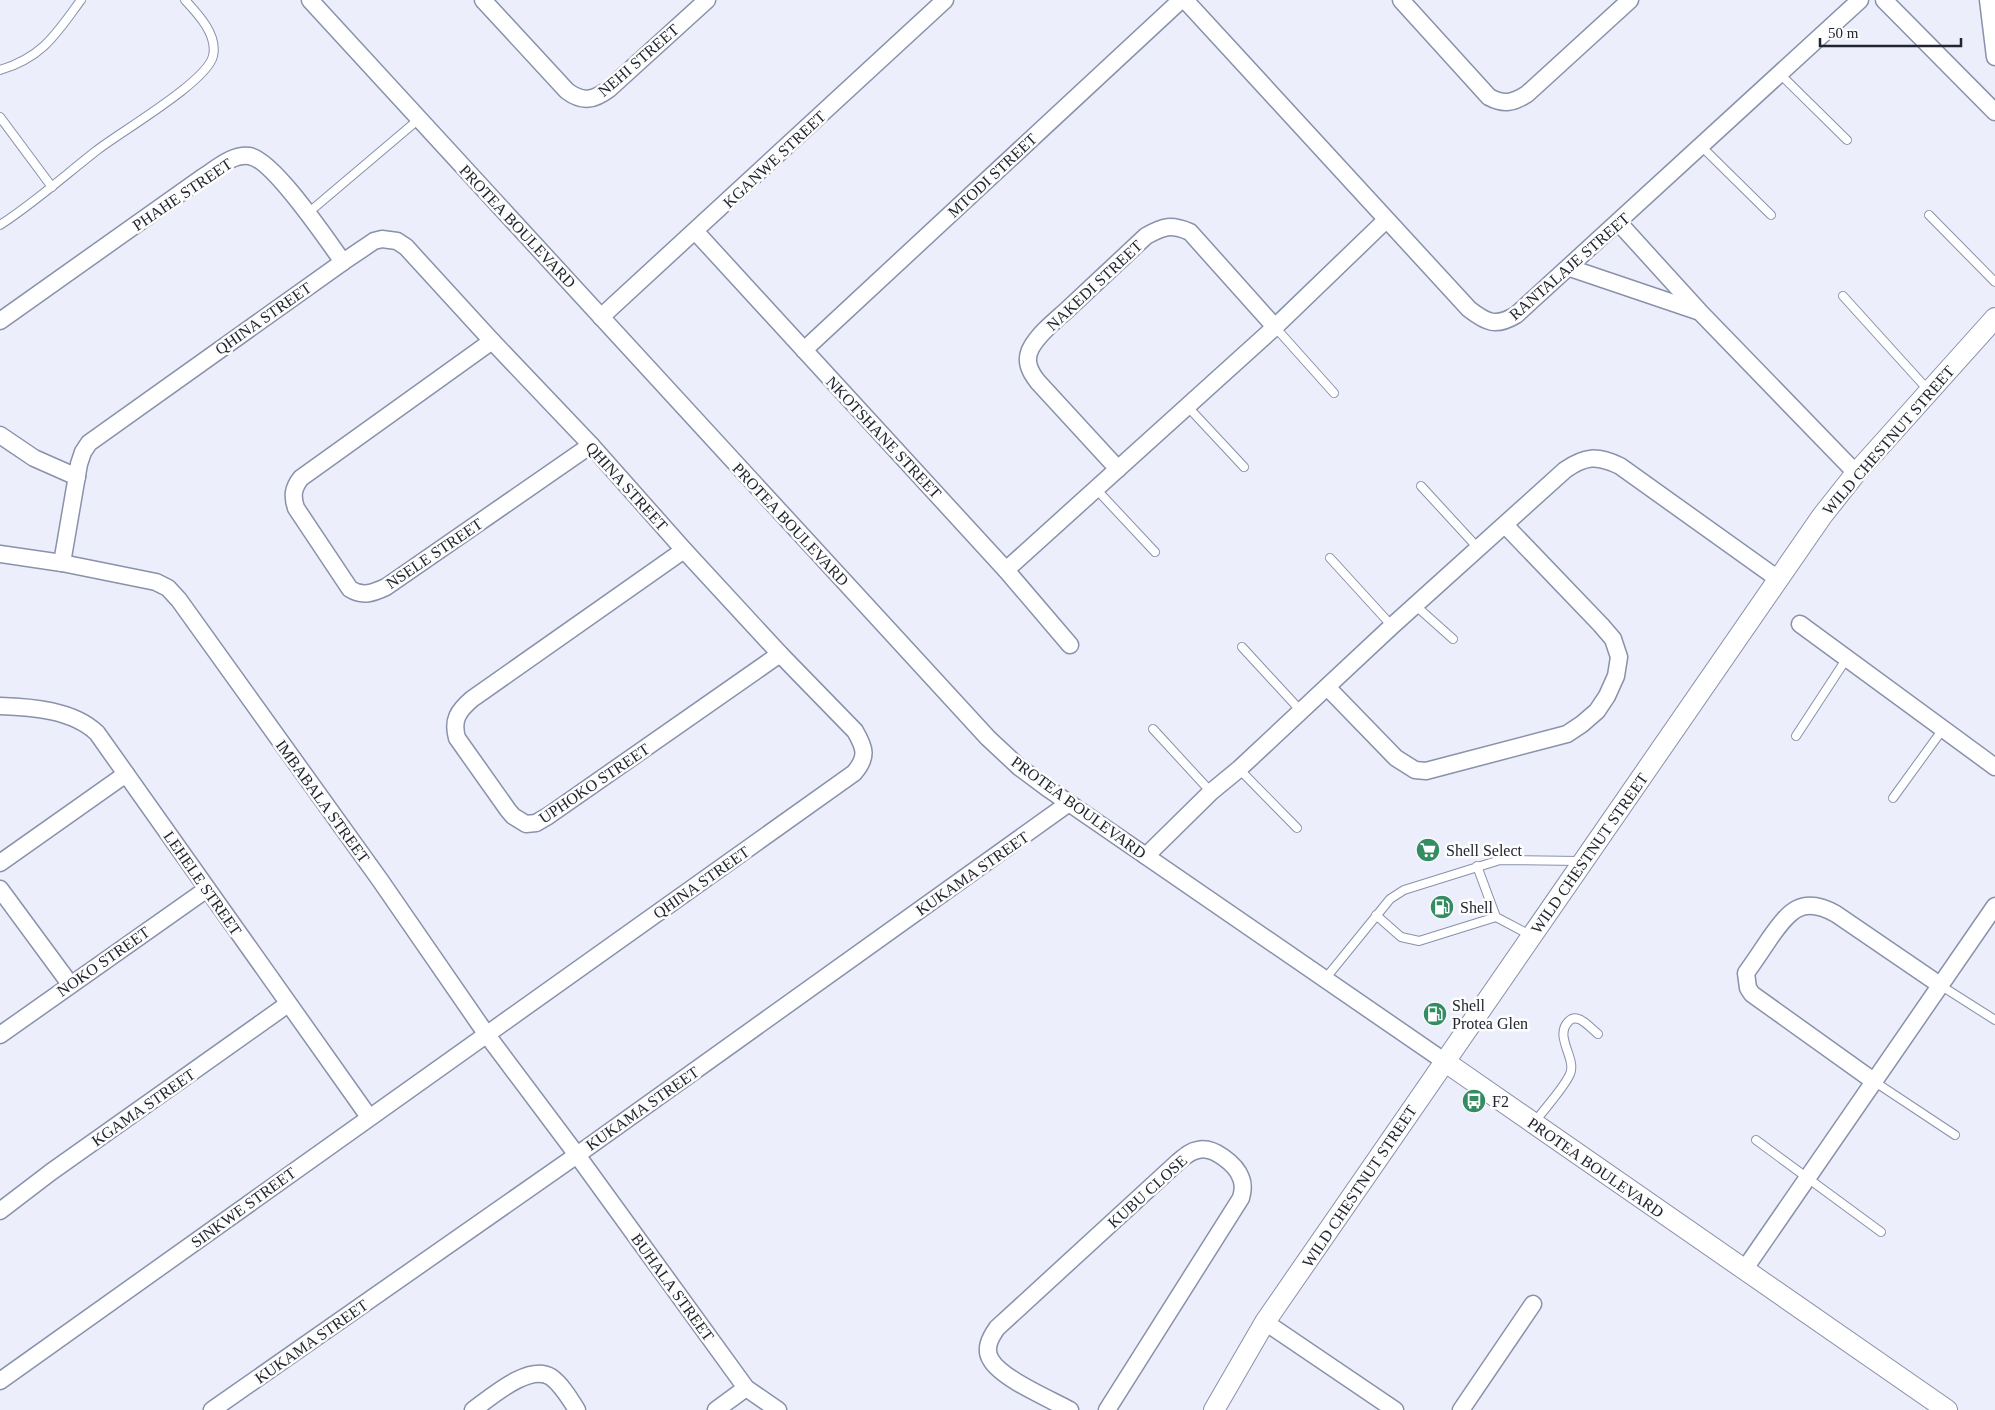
<svg xmlns="http://www.w3.org/2000/svg" width="1995" height="1410" font-family="Georgia,serif">
<style>
.lines{fill:none;stroke-linecap:round;stroke-linejoin:round}
.service-casing{stroke:#8991ab;stroke-width:10}
.minor-casing{stroke:#8991ab;stroke-width:19}
.tertiary-casing{stroke:#8991ab;stroke-width:22}
.service{stroke:#fff;stroke-width:8}
.minor{stroke:#fff;stroke-width:16}
.tertiary{stroke:#fff;stroke-width:20}
.labels{text-anchor:middle;stroke-width:5;stroke-linejoin:round;paint-order:stroke}
.street-label{font-size:16px;fill:#22252f;stroke:#fdfdfd}
.poi-label{font-size:16px;fill:#22252f;stroke:#fdfdfd;text-anchor:start}
</style>
<rect width="100%" height="100%" fill="#eceffb"/>
<g class="lines">
<!-- service casing -->
<g class="service-casing">
<g id="service">
<path d="M0,70C43,57 56,34 81,0"/>
<path d="M1780,74L1847,140"/>
<path d="M0,117L52,187"/>
<path d="M1702,147L1771,215"/>
<path d="M308,213L419,119"/>
<path d="M1929,215L1995,282"/>
<path d="M0,225C34,203 64,176 96,151C120,132 207,82 213,56C218,35 198,14 185,0"/>
<path d="M1843,296L1929,391"/>
<path d="M1275,327L1334,393"/>
<path d="M1188,407L1244,467"/>
<path d="M1421,486L1478,548"/>
<path d="M1097,490L1155,552"/>
<path d="M1330,558L1392,626"/>
<path d="M1416,606L1453,639"/>
<path d="M1242,647L1301,711"/>
<path d="M1153,729L1211,792"/>
<path d="M1796,736L1847,658"/>
<path d="M1239,769L1297,828"/>
<path d="M1893,798L1943,729"/>
<path d="M1477,866L1496,917L1530,935"/>
<path d="M1376,915L1401,937L1419,941L1496,917"/>
<path d="M1325,979L1390,899L1404,890L1500,860L1580,861"/>
<path d="M1940,985L1995,1020"/>
<path d="M1875,1082L1955,1135"/>
<path d="M1535,1122C1544,1109 1564,1088 1570,1074C1577,1058 1553,1036 1569,1021C1578,1012 1590,1028 1598,1034"/>
<path d="M1756,1140L1881,1232"/>
</g>
</g>
<!-- minor casing -->
<g class="minor-casing">
<g id="minor">
<path d="M310,0L988,738L1019,767L1050,790L1444,1061"/>
<path d="M483,0L567,91C583,103 594,100 609,89L707,0"/>
<path d="M1185,0L1469,309C1487,323 1496,327 1516,315L1860,0"/>
<path d="M1401,0L1489,97C1504,105 1513,103 1527,94L1630,0"/>
<path d="M1884,0L1995,112"/>
<path d="M1988,0L1995,57"/>
<path d="M1619,223L1699,311L1856,473"/>
<path d="M695,231L1006,570L1070,645"/>
<path d="M1570,268L1697,311"/>
<path d="M601,317L945,0"/>
<path d="M0,321L203,177C216,169 232,154 249,156C273,159 327,240 343,262"/>
<path d="M492,341L301,478C293,488 292,496 296,508L350,589C363,597 373,593 386,587L591,445"/>
<path d="M804,350L1181,0"/>
<path d="M0,435L34,458L77,477"/>
<path d="M1118,469L1038,382C1030,372 1024,361 1031,348C1039,333 1056,320 1068,309C1094,285 1120,260 1146,236C1164,226 1171,224 1190,232L1275,327"/>
<path d="M684,550L472,699C458,711 452,720 457,738L508,810L513,816L526,824L536,823L548,816L780,654"/>
<path d="M0,554L62,563L156,582L168,588L179,600L380,880L487,1035L577,1155L746,1388L778,1410"/>
<path d="M1006,570L1275,327L1386,220"/>
<path d="M1800,624L1995,767"/>
<path d="M1327,687L1396,758L1415,770L1426,771L1567,734L1582,724L1597,711L1607,696L1616,676L1619,657L1613,639L1601,625L1505,525"/>
<path d="M0,706C32,707 73,710 97,733L369,1117"/>
<path d="M1146,856L1211,792L1239,769L1392,626L1565,470C1585,456 1597,455 1620,466L1778,579"/>
<path d="M0,863L126,774"/>
<path d="M0,889L70,984"/>
<path d="M0,1035L207,889"/>
<path d="M1875,1082L1752,994L1748,988L1746,973C1754,962 1762,950 1770,938C1789,911 1802,895 1836,914L1940,985"/>
<path d="M0,1211L51,1172L288,1004"/>
<path d="M1744,1270L1995,906"/>
<path d="M1265,1322L1395,1410"/>
<path d="M0,1381L854,773C868,757 865,748 855,731L780,654L684,550L591,445L492,341L406,247L397,241L382,239L374,241L343,262L89,443L83,452L79,464L62,563"/>
<path d="M212,1410L577,1155L1069,803"/>
<path d="M473,1410C490,1398 529,1363 551,1377C562,1385 570,1399 577,1410"/>
<path d="M716,1410L746,1388"/>
<path d="M1070,1410C1050,1399 1002,1379 991,1360C984,1349 990,1338 997,1328L1178,1162C1184,1157 1190,1151 1198,1150C1213,1146 1236,1164 1241,1178C1244,1185 1243,1191 1241,1198L1107,1410"/>
<path d="M1461,1410L1533,1304"/>
</g>
</g>
<!-- tertiary casing -->
<g class="tertiary-casing">
<g id="tertiary">
<path d="M1444,1061L1947,1410"/>
<path d="M1214,1410L1265,1322L1822,516L1856,473L1995,318"/>
</g>
</g>
<!-- service -->
<use href="#service" class="service"/>
<!-- minor -->
<use href="#minor" class="minor"/>
<!-- tertiary -->
<use href="#tertiary" class="tertiary"/>
</g>
<!-- icons -->
<defs>
<g id="supermarket-disc" transform="scale(1.25)"><circle r="9.5" fill="#348d62" stroke="#fdfdfd"/><path d="M-6-5.5h2.5l.6 2H6L4.5 2H-2.5L-4.4-4H-6ZM-1.5 3.2a1.3 1.3 0 1 0 .1 0ZM3 3.2a1.3 1.3 0 1 0 .1 0Z" fill="#fff"/></g>
<g id="fuel-disc" transform="scale(1.25)"><circle r="9.5" fill="#348d62" stroke="#fdfdfd"/><path d="M-5.5-6h7V0h2V4h1.3V-2.5L3-4.5l.8-.8L6-3V5H2.5V1h-1V6h-7ZM-4.2-4.7v3.2H.2V-4.7Z" fill="#fff"/></g>
<g id="bus-disc" transform="scale(1.25)"><circle r="9.5" fill="#348d62" stroke="#fdfdfd"/><path d="M-5-6H5V4H4V6H2V4H-2V6H-4V4H-5ZM-3.5-4V0h7V-4ZM-3.5 1.2v1.5H-2V1.2ZM2 1.2v1.5H3.5V1.2Z" fill="#fff"/></g>
</defs>
<g fill-rule="evenodd">
<use href="#supermarket-disc" x="1428" y="850"/>
<use href="#fuel-disc" x="1442" y="907"/>
<use href="#fuel-disc" x="1435" y="1014"/>
<use href="#bus-disc" x="1474" y="1101"/>
</g>
<g class="labels">
<!-- street labels -->
<g class="street-label">
<text transform="translate(638 60) rotate(-41)" y="6">NEHI STREET</text>
<text transform="translate(774 159) rotate(-43)" y="6">KGANWE STREET</text>
<text transform="translate(992 175) rotate(-43)" y="6">MTODI STREET</text>
<text transform="translate(182 194) rotate(-34)" y="6">PHAHE STREET</text>
<text transform="translate(518 226) rotate(47)" y="6">PROTEA BOULEVARD</text>
<text transform="translate(1569 266) rotate(-41)" y="6">RANTALAJE STREET</text>
<text transform="translate(1094 285) rotate(-43)" y="6">NAKEDI STREET</text>
<text transform="translate(263 318) rotate(-35)" y="6">QHINA STREET</text>
<text transform="translate(884 437) rotate(47)" y="6">NKOTSHANE STREET</text>
<text transform="translate(1888 440) rotate(-49)" y="6">WILD CHESTNUT STREET</text>
<text transform="translate(627 486) rotate(48)" y="6">QHINA STREET</text>
<text transform="translate(791 524) rotate(47)" y="6">PROTEA BOULEVARD</text>
<text transform="translate(434 553) rotate(-34)" y="6">NSELE STREET</text>
<text transform="translate(594 783) rotate(-34)" y="6">UPHOKO STREET</text>
<text transform="translate(323 801) rotate(54)" y="6">IMBABALA STREET</text>
<text transform="translate(1079 807) rotate(36)" y="6">PROTEA BOULEVARD</text>
<text transform="translate(1589 853) rotate(-55)" y="6">WILD CHESTNUT STREET</text>
<text transform="translate(972 873) rotate(-35)" y="6">KUKAMA STREET</text>
<text transform="translate(701 882) rotate(-35)" y="6">QHINA STREET</text>
<text transform="translate(203 883) rotate(55)" y="6">LEHELE STREET</text>
<text transform="translate(103 961) rotate(-35)" y="6">NOKO STREET</text>
<text transform="translate(143 1107) rotate(-35)" y="6">KGAMA STREET</text>
<text transform="translate(642 1108) rotate(-35)" y="6">KUKAMA STREET</text>
<text transform="translate(1596 1167) rotate(35)" y="6">PROTEA BOULEVARD</text>
<text transform="translate(1359 1186) rotate(-56)" y="6">WILD CHESTNUT STREET</text>
<text transform="translate(1147 1191) rotate(-42)" y="6">KUBU CLOSE</text>
<text transform="translate(243 1207) rotate(-36)" y="6">SINKWE STREET</text>
<text transform="translate(673 1287) rotate(54)" y="6">BUHALA STREET</text>
<text transform="translate(311 1341) rotate(-35)" y="6">KUKAMA STREET</text>
</g>
<!-- poi labels -->
<g class="poi-label">
<text x="1446" y="856">Shell Select</text>
<text x="1460" y="913">Shell</text>
<text x="1452" y="1011">Shell<tspan x="1452" dy="18">Protea Glen</tspan></text>
<text x="1492" y="1107">F2</text>
</g>
</g>
<!-- scale -->
<path d="M1820 38v8h141v-8" fill="none" stroke="#22252f" stroke-width="2.5"/>
<text x="1828" y="38" font-size="15" fill="#22252f" stroke="#fdfdfd" stroke-width="4" paint-order="stroke">50 m</text>
</svg>
